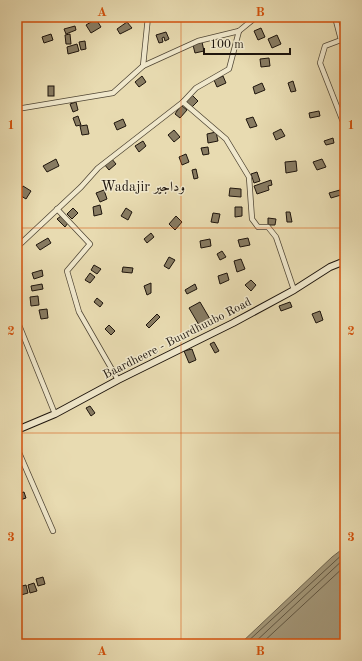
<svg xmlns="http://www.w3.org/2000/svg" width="362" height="661" font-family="'Old Standard TT',Amiri,serif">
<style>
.water{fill:#a39779;stroke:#6d634d}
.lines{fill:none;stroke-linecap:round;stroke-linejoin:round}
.shore{stroke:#605642;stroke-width:1}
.building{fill:#877b62;stroke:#1d140c}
.minor-casing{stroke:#504635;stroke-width:6}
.secondary-casing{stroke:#1d140c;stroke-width:8}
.minor{stroke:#f0e8cc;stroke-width:4.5}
.secondary{stroke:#f0e8cc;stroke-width:6}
.grid{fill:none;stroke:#d4520c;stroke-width:1;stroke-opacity:0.55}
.labels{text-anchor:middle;stroke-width:3;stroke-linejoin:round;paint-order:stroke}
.street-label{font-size:12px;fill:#1d140c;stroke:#f0e8cc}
.quarter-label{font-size:14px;fill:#1d140c;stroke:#f0e8cc}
.neatline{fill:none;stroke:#d4520c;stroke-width:1.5}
.grid-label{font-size:13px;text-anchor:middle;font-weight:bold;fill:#d4520c}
</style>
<rect width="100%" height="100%" fill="#e8dbb1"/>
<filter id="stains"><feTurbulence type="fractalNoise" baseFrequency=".005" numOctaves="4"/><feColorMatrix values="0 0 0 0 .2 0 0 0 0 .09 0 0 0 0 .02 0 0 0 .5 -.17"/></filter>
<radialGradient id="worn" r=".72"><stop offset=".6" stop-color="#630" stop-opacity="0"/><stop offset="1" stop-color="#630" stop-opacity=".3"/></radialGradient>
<!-- water -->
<path class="water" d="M345,547V644H240L332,557Z"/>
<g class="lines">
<!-- shore -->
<g class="shore">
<path d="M245,644L345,552"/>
<path d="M253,644L345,558"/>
<path d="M261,644L345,566"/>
</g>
</g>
<!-- building -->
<g class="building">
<path d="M96,19L101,27L91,33L86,25Z"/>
<path d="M127,22L132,28L120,34L117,29Z"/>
<path d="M75,26L76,30L66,34L64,29Z"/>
<path d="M261,28L265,37L258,40L254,31Z"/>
<path d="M166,32L169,39L165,41L164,37L162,38L163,42L159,43L156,35Z"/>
<path d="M51,34L53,40L44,43L42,37Z"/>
<path d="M70,34L71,44H66L65,35Z"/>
<path d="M277,35L281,44L272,48L268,39Z"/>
<path d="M85,41L86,49L81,50L79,42Z"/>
<path d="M202,42L204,51L195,53L193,45Z"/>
<path d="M77,44L79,51L68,54L67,47Z"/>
<path d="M269,58L270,66L261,67L260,59Z"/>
<path d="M142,76L146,82L139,87L135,82Z"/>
<path d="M223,76L226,83L217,87L214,80Z"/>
<path d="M293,81L296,91L291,92L288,83Z"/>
<path d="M262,83L265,90L255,94L253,87Z"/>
<rect x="48" y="86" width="6" height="10"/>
<path d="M192,95L198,101L191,108L185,102Z"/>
<path d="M76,102L78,110L73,112L70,104Z"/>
<path d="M181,105L187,110L180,118L175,114Z"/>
<path d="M319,111L320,116L310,118L309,113Z"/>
<path d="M78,116L81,125L76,126L73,118Z"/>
<path d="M253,117L257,126L250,128L246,119Z"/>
<path d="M123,119L126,126L117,130L114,123Z"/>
<path d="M87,125L89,134L82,135L80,126Z"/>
<path d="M281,129L285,136L276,140L273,133Z"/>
<path d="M174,130L180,137L174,142L168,135Z"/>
<path d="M216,132L218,141L208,143L207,134Z"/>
<path d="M333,138L334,143L326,145L324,141Z"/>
<path d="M143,141L146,146L139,152L135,146Z"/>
<path d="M208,147L209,154L203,155L201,148Z"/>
<path d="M186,154L189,162L182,165L179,157Z"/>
<path d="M111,158L116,164L109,170L104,164Z"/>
<path d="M56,159L59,166L47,172L43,166Z"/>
<path d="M322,159L326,167L317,170L313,162Z"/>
<path d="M296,161L297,171L286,173L285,162Z"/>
<path d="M196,169L198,178L194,179L192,170Z"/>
<path d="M257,172L260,181L254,183L251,174Z"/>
<path d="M271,180L272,185L268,186L269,190L257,194L254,186Z"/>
<path d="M23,186L31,191L26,199L18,194Z"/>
<path d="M230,188L241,189V197L229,196Z"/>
<path d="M104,190L107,199L100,202L96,193Z"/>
<path d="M340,190L341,195L331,198L329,193Z"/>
<path d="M100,205L102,214L94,216L93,207Z"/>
<path d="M235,207H242V216L235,217Z"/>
<path d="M73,208L78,213L72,219L67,214Z"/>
<path d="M126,208L132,212L128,220L121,216Z"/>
<path d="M286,212H290L292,222H287Z"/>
<path d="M213,213L220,214L218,223L211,222Z"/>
<path d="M61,216L68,223L65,227L57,219Z"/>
<path d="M176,216L182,222L175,230L169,224Z"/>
<path d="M268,218L276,219L275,225H268Z"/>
<path d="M151,233L154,237L147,243L144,239Z"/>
<path d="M48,238L51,243L40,250L36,245Z"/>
<path d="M248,238L250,245L240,247L238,240Z"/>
<path d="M210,239L211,246L201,248L200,241Z"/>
<path d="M222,251L226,257L220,260L217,254Z"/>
<path d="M169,257L175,260L169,269L164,266Z"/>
<path d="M241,259L245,269L237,272L234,261Z"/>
<path d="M94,265L101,269L97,274L91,270Z"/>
<path d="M123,267L133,268L132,273L122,272Z"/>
<path d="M42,270L43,276L34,279L32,273Z"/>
<path d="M90,273L95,277L90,283L85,280Z"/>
<path d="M227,273L229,280L220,284L218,276Z"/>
<path d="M251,280L256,285L251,291L245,285Z"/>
<path d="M151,283V293L147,295L144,286Z"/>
<path d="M42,284L43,289L32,291L31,286Z"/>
<path d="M195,284L197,289L187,294L185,290Z"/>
<path d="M38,296L39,305L31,306L30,297Z"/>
<path d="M97,298L103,303L100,307L94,302Z"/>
<path d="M200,302L210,319L199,325L189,308Z"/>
<path d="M290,302L292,307L281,311L279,306Z"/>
<path d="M47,309L48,318L41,319L39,310Z"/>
<path d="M320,311L323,320L316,323L312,314Z"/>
<path d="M157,314L160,317L149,328L146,325Z"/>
<path d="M109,325L115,331L111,335L105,329Z"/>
<path d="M214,342L219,351L215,353L210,344Z"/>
<path d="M192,349L196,360L189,363L184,351Z"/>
<path d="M90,406L95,413L91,416L86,408Z"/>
<path d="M24,492L26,498L17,501V494Z"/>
<path d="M43,577L45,584L38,586L36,579Z"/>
<path d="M34,583L37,591L30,593L28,585Z"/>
<path d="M26,585L28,593L21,595L18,587Z"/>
</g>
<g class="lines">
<!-- minor casing -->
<g class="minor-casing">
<g id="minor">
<path d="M335,17L341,40L325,46L320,63L345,127"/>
<path d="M143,66L198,41L239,31"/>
<path d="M183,102L226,139L249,177L252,219L258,227H268L276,237L294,290"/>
<path d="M17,109L113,93L143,66L148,17"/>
<path d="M57,209L90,244L67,271L79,312L118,380"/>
<path d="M17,247L81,187L98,168L183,102L196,88L229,69L239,31L256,17"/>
<path d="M17,320L55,414"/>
<path d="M17,448L53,531"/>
</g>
</g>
<!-- secondary casing -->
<g class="secondary-casing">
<path id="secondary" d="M17,430L55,414L118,380L233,323L294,290L330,267L345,261"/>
</g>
<!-- minor -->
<use href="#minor" class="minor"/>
<!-- secondary -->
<use href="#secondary" class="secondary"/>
</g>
<!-- grid -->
<path class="grid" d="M181,17V644M17,228H345M17,433H345"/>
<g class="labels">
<!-- street labels -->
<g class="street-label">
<text transform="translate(177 338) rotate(-27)" y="4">Baardheere - Buurdhuubo Road</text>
</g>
<!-- quarter labels -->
<g class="quarter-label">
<text x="143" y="191">Wadajir وداجير</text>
</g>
</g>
<!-- margin -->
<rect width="362" height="661" fill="none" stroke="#e8dbb1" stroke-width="44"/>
<!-- scale -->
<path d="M204 48v6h86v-6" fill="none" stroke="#1d140c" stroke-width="2"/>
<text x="210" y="48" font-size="12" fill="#1d140c" stroke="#f0e8cc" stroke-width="3" paint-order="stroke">100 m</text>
<rect x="22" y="22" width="318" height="617" class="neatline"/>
<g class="grid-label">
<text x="102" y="16">A</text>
<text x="260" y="16">B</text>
<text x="11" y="129">1</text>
<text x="351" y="129">1</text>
<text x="11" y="335">2</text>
<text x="351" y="335">2</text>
<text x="11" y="541">3</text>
<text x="351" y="541">3</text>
<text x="102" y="655">A</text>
<text x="260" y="655">B</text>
</g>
<rect width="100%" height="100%" filter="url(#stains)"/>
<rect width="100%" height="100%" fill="url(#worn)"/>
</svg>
